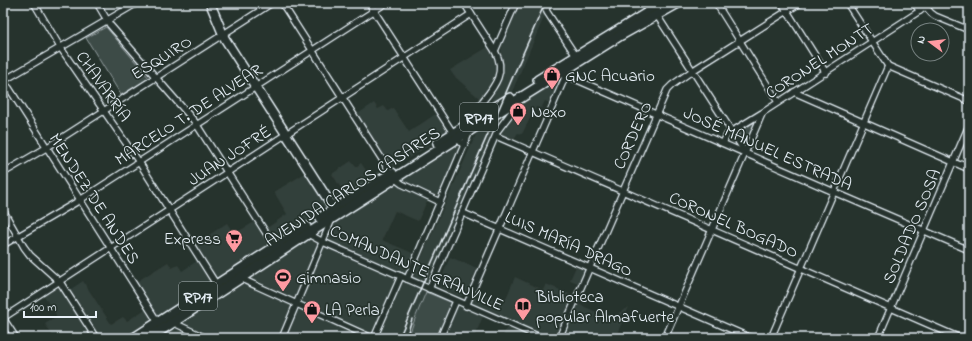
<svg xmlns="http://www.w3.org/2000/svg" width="972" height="341" font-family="'Indie Flower',sans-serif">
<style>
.built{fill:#333f3a}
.green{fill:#3e4b47;stroke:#939ea0}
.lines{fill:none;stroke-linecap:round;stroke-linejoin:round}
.street-casing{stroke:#e8f1f8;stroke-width:8}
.secondary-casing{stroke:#e8f1f8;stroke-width:11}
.primary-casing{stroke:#e8f1f8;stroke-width:12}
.street{stroke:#26332d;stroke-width:5.5}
.secondary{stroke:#26332d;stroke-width:8}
.primary{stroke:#26332d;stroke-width:9}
.rail{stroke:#e8f1f8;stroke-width:1.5}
.labels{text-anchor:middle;stroke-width:3.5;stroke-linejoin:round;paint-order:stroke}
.shield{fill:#26332d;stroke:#aeb8bb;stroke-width:1}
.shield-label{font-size:16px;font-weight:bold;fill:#e8f1f8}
.street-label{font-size:17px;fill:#e8f1f8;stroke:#26332d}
.poi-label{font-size:17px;fill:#e8f1f8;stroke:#26332d;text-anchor:start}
</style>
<rect width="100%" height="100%" fill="#26332d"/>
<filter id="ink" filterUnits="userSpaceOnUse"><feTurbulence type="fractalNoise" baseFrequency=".025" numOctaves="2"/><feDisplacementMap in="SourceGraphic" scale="8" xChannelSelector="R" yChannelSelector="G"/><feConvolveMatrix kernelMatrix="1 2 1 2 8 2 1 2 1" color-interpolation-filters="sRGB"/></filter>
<g filter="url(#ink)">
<!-- built -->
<g class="built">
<path d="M520,3H550L416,316L408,338H377L401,280L410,283L501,78L503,68L501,56L502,44Z"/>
<path d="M488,47L497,61L498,66L493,83L480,99L454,76L450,70Z"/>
<path d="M555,81L560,83L551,104L545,101L541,109L536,107L522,134L518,133L513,140L502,135L500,134L501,130L523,102Z"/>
<path d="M374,103L378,109L384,106L388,111L393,108L409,132L437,113L448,130L447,135L395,166L390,165L356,115Z"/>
<path d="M456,143L460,145V150L438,198L402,182L403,176Z"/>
<path d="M351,161L356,167L361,163L370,176L384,167L386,171L384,174L337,203H335L331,198L342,190L332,174Z"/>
<path d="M307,172L328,206V209L278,241H276L267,228L287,214L274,192Z"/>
<path d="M394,184L428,199L418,221L395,211L382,240L415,254L407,271L404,274L331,243L328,240L335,221Z"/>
<path d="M256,221L271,243L270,246L217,279L194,245L227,223L234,234Z"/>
<path d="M309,238L320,243L296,300L251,280L250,277Z"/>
<path d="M327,246L395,276L396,282L373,332L368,333L302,302V298L323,249Z"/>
<path d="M450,257L477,268L467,293H465L464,296H462L461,297L439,287L440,284H439Z"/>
<path d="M197,261L210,281V284L159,317L136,282L168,262L172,268L178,265L182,271Z"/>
<path d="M577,264L585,269L580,284L570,280Z"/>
<path d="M515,277L543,290L546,284L574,296L555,338H552L472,303L471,301L475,291L504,303Z"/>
<path d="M83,281L111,324L123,317L127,321L147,308L153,319L151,322L127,338H99L68,291Z"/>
<path d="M240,282L291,305L292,309L279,338H213L182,324L181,322Z"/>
<path d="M55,287H58L61,289L94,338H54L45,324L57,316L43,295Z"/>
<path d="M576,303L610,318L629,307L615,338H561Z"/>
<path d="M459,304L484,314L474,338H442L456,308Z"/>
<path d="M302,309L366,337L367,338H284L295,313Z"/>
<path d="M173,325L201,338H151Z"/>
<path d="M508,325L535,338H502Z"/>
</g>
<!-- green -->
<g class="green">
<path d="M106,27L149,78L121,95L86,38Z"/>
<path d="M755,122L745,147L735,134Z"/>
<path d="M426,292L453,303L439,338H408L416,316Z"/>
</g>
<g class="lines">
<!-- street casing -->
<g class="street-casing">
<g id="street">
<path d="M34,3L60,47L139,162L216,284"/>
<path d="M97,3L110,25L195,122L275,247"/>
<path d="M282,3L394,178L402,184L440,202"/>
<path d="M369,3L453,133L464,146"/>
<path d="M464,3L495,51C512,81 479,98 469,122"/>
<path d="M549,3L546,9L547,12L578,59"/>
<path d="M649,3L745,152"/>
<path d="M716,3L778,102"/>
<path d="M782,3L826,73"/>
<path d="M847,3L888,66L969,101"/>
<path d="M914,3L920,11"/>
<path d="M926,7L931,13L935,16L969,30"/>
<path d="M495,51L516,3"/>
<path d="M562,69L566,75L834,192L969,250"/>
<path d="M3,81L137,3"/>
<path d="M3,82L9,88L159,324"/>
<path d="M794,92L969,169"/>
<path d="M496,136L960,338"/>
<path d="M723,143L727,135L731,132L762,113L932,3"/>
<path d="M961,165L969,161"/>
<path d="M3,173L46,148L272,3"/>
<path d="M3,210L24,247L30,255L60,282L96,338"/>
<path d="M463,213L751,338"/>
<path d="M308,231L312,236L323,242L542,338"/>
<path d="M3,245L80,200L386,3"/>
<path d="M241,276L246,281L372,338"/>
<path d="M407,279L470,131"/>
<path d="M429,289L498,130L514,109V102"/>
<path d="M466,306L566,75"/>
<path d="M3,318L471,14"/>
<path d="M3,318L16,338"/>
<path d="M172,322L206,338"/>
<path d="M282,338L332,219"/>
<path d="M374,338L401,276"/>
<path d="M440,338L456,301"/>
<path d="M559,338L667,90L672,85L692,71L800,3"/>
<path d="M665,338L762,114"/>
<path d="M771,338L888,66"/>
<path d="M878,338L969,125"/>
</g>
</g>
<!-- secondary casing -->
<g class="secondary-casing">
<path id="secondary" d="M210,3L225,39L334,209"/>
</g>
<!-- primary casing -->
<g class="primary-casing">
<g id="primary">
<path d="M538,80L663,3"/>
<path d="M438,143L510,98"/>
<path d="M320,218L392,173"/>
<path d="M134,338L306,227"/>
<path d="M149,338L309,233L514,102L621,35L678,3"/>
</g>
</g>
<!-- street -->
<use href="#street" class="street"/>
<!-- secondary -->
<use href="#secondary" class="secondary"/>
<!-- primary -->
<use href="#primary" class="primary"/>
<!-- rail -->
<g class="rail">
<path d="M399,338L545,3"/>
<path d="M406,338L412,319"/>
</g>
</g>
</g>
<!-- icons -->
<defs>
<g id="shop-pin" transform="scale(0.9)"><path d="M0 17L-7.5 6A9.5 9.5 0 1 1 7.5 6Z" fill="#ff9aa2" stroke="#26332d"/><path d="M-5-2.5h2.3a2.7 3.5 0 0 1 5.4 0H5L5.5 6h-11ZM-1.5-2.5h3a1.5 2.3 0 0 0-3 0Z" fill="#111"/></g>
<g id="supermarket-pin" transform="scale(0.9)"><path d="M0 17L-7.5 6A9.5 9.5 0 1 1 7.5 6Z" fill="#ff9aa2" stroke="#26332d"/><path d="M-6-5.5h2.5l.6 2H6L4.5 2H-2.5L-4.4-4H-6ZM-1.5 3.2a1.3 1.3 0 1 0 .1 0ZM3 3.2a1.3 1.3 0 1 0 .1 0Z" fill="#111"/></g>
<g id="stadium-pin" transform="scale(0.9)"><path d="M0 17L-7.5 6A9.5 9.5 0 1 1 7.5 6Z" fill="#ff9aa2" stroke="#26332d"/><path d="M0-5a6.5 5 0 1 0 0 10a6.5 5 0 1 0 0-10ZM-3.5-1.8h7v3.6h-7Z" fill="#111"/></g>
<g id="library-pin" transform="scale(0.9)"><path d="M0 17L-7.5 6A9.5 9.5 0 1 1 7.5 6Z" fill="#ff9aa2" stroke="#26332d"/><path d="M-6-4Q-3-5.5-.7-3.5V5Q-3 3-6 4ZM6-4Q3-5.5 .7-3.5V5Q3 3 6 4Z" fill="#111"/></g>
</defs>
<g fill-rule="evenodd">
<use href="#shop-pin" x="552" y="75"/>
<use href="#shop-pin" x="518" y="111"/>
<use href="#supermarket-pin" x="234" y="238"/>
<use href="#stadium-pin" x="283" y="277"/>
<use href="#library-pin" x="523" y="306"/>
<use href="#shop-pin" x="312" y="309"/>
</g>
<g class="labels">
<!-- shield labels -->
<g class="shield">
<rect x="460" y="103" width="38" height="28" rx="3"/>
<rect x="179" y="282" width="38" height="28" rx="3"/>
</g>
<g class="shield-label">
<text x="479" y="123">RP17</text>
<text x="198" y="302">RP17</text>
</g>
<!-- street labels -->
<g class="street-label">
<text transform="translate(161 57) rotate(-32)" y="6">ESQUIRO</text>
<text transform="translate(819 60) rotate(-33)" y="6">CORONEL MONTT</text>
<text transform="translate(104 86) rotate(55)" y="6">CHAVARRÍA</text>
<text transform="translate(188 114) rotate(-33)" y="6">MARCELO T. DE ALVEAR</text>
<text transform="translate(632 135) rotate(-66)" y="6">CORDERO</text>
<text transform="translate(768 148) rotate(24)" y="6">JOSÉ MANUEL ESTRADA</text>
<text transform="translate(229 155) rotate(-33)" y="6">JUAN JOFRÉ</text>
<text transform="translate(352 186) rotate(-33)" y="6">AVENIDA CARLOS CASARES</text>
<text transform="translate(95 198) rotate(57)" y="6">MENDEZ DE ANDES</text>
<text transform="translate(734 224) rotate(24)" y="6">CORONEL BOGADO</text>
<text transform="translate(911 226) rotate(-67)" y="6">SOLDADO SOSA</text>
<text transform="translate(569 243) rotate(24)" y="6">LUIS MARÍA DRAGO</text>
<text transform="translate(417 267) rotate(24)" y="6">COMANDANTE GRANVILLE</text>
</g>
<!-- poi labels -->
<g class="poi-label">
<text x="565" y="81">GNC Acuario</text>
<text x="531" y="117">Nexo</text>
<text x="221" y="244" text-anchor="end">Express</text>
<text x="296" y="283">Gimnasio</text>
<text x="536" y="302">Biblioteca<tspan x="536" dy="20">popular Almafuerte</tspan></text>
<text x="325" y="315">LA Perla</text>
</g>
</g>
<!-- margin -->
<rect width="972" height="341" fill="none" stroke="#26332d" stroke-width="16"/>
<rect x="8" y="8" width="956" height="325" fill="none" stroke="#e8f1f8" stroke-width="1.5" filter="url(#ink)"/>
<!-- north arrow -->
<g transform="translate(930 42) rotate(285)"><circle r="19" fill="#26332d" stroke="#747f7e"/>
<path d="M0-3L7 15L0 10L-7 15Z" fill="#ff9aa2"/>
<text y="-6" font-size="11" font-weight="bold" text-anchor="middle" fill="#e8f1f8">N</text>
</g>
<!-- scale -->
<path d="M24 311v6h72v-6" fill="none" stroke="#e8f1f8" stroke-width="2"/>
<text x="30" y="311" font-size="12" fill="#e8f1f8" stroke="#26332d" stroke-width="3" paint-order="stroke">100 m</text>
</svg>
